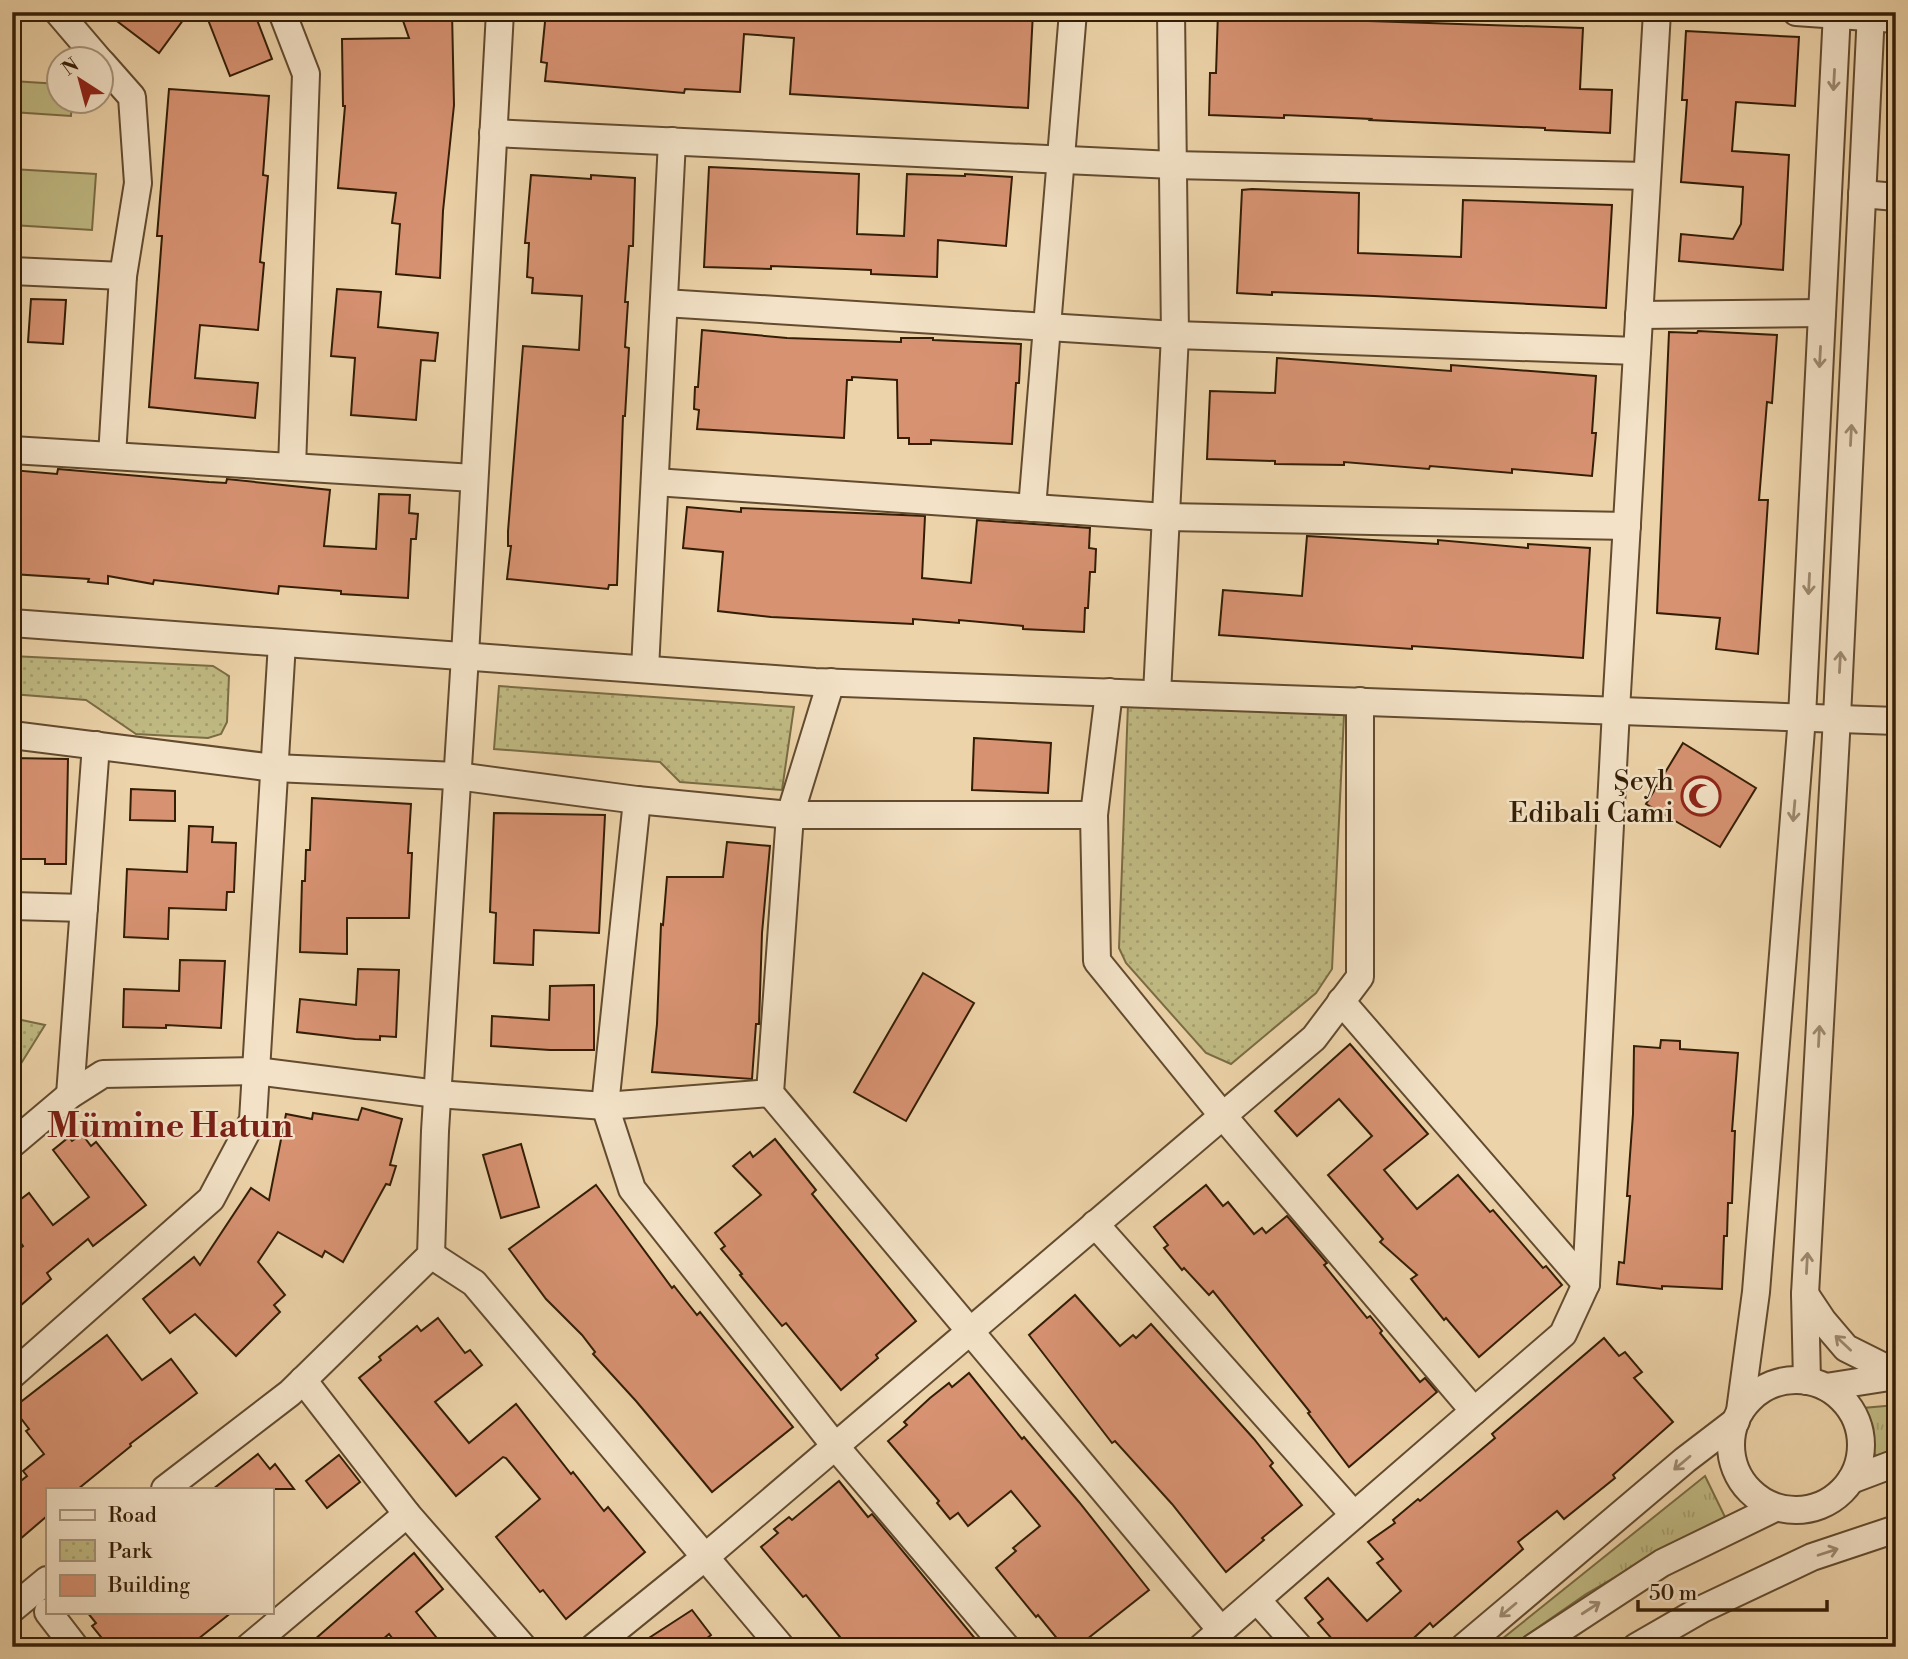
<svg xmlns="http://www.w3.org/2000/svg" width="1908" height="1659" font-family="'Libre Bodoni',serif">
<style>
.grass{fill:url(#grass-tufts);stroke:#7a6c44;stroke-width:2}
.park{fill:url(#park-dots);stroke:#7a6c44;stroke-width:2}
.pitch{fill:#c0ba83;stroke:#7a6c44;stroke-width:2}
.building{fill:#d79272;stroke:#341e06;stroke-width:2}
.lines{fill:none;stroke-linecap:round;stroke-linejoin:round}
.minor-casing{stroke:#624b2f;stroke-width:30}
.minor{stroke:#f3e2c7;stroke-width:26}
.oneway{stroke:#9d8a70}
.labels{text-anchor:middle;stroke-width:5;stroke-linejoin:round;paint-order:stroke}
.poi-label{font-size:28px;fill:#341e06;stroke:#f3e2c7;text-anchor:end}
.district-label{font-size:35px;font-weight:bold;fill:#7a1f14;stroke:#f3e2c7}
</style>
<defs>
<pattern id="grass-tufts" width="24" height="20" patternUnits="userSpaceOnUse" patternTransform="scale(1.75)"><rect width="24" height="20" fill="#c0ba83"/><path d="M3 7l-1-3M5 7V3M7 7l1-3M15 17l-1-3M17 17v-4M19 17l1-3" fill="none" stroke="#a69f70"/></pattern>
<pattern id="park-dots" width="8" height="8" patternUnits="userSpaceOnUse" patternTransform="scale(1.75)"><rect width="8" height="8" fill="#c0ba83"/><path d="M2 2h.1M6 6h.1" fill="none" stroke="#a69f70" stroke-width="1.8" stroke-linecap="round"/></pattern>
</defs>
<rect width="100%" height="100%" fill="#edd3a9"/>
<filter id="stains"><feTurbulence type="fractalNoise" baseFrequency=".00286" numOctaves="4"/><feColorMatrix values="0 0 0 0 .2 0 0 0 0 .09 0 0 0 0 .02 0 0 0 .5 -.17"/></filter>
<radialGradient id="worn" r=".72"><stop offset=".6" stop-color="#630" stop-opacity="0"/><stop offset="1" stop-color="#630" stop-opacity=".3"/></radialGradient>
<!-- grass -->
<g class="grass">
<path d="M1896,1405V1450L1875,1456L1863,1408Z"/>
<path d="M1705,1476L1726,1519L1664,1549L1586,1594L1510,1647H1492Z"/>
</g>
<!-- park -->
<g class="park">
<path d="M12,656L213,666L229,676L227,722L221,734L208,738L136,734L86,700L12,694Z"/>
<path d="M499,686L794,707L782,790L680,782L660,762L494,749Z"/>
<path d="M1128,704L1344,715L1332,969L1316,993L1231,1064L1206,1053L1126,963L1119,948Z"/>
<path d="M12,1018L45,1025L12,1078Z"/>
</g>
<!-- pitch -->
<g class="pitch">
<path d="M12,81L59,84L60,102H72L71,116L12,112Z"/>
<path d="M12,169L96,174L92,230L12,225Z"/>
</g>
<!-- building -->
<g class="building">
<path d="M105,12H189L159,53Z"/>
<path d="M205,12H254L272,59L230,76Z"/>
<path d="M400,12H452L454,105L443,211L440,278L396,274L400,224L392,223L396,193L338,188L345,106H343L342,39L409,38Z"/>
<path d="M546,12H1033L1028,108L790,94L794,38L744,34L740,92L685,89L684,93L545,81L547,63L541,62Z"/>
<path d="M1218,12L1288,13L1369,18V21L1583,28L1580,89L1612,90L1610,133L1545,130V128L1370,120L1371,119L1284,115V118L1209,115L1210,73H1216Z"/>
<path d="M1686,31L1799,37L1795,106L1736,102L1732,151L1789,155L1783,270L1679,261L1681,234L1733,239L1741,224L1743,187L1681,182L1687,100H1682Z"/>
<path d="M169,89L269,96L263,175L268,176L260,262L264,263L258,330L200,325L195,378L258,383L255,418L149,407L162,236H157Z"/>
<path d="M709,167L859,174L857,234L904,236L907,174L965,176V174L1012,177L1006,246L938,240L937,277L871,274V270L771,266V269L704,267Z"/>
<path d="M531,175L591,179V175L635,178L633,246H629L625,302H628L625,347L629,348L625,416H623L617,585H609L608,589L507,579L511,546H508V531L523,346L579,350L582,296L532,293L533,278L527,277L529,243H525Z"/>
<path d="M1252,189L1359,193L1358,253L1461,257L1463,200L1612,205L1606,308L1374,296L1272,292V295L1237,293L1242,190Z"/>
<path d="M337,289L381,292L378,327L438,333L435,361L421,360L416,420L351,415L355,358L331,356Z"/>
<path d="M31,299L66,300L63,344L28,342Z"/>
<path d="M702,330L787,338L901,342V338H933V340L1021,344L1019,383H1016L1012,444L931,440V444H909V438H898L897,380L852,377V380H847L844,438L697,429L699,410L694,409L695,387H698Z"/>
<path d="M1698,331L1777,335L1772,403L1767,402L1759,500H1768L1758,654L1716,649L1720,618L1657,613L1669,332L1697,333Z"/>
<path d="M1277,358L1451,371V365L1596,376L1592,433H1596L1592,476L1512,469V473L1430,466L1429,469L1344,462V465L1275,464V461L1207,459L1210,391L1275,393Z"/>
<path d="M58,469L209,482L226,483L227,479L330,490L324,546L376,549L379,494L410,495L409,513L418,514L416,539H411L408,598L341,594V591L279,586L278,594L154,580L153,584L108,576V584L88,582L89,579L12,574V470L57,474Z"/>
<path d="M687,507L741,512V508L925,516L922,578L971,583L977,520L1090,528L1089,548L1096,549L1095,572H1090L1088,608H1085L1084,632L1023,629V626L959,620V623L913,619V624L771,617L718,611L723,552L683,548Z"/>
<path d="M1307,536L1438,544V540L1528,548V544L1590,548L1583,658L1412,646V649L1219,635L1223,590L1302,596Z"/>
<path d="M974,738L1051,743L1048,793L972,790Z"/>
<path d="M1683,743L1756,788L1720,847L1646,804Z"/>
<path d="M12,758L68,759L66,864H45V859H12Z"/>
<path d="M131,789L175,791V821L130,820Z"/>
<path d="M312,798L411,804L408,853H412L409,918H347V954L300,952L302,881H305L306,850H310Z"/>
<path d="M494,813L605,815L599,933L534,930L533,965L494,963L496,913L490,912Z"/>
<path d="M189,826L213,827L212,842L236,843L234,892H227L226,910L169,908L168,939L124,937L127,869L187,872Z"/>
<path d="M727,842L770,846L762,933L759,1024H756L752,1079L652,1072L657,1024L661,924L663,925L667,877H723Z"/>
<path d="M180,960L225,961L221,1028L166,1025V1028L123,1027L124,989L179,991Z"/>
<path d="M358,969L399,970L396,1037L380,1036V1040L355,1039L297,1032L300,999L356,1005Z"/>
<path d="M923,973L974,1003L906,1121L854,1092Z"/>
<path d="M594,985V1050H550L491,1046L492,1016L549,1020L550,986Z"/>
<path d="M1661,1040L1680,1041V1049L1738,1053L1732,1131H1735L1732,1203H1728L1727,1236H1724L1722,1289L1662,1286V1289L1617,1284L1619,1262L1624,1263L1630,1196H1627L1633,1114L1634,1046L1660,1048Z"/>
<path d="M1350,1044L1428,1134L1384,1170L1417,1209L1458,1175L1490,1212L1493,1210L1543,1268L1546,1266L1562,1285L1479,1357L1446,1318L1444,1320L1411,1279L1417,1275L1380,1242L1383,1239L1328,1175L1372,1136L1339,1099L1297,1136L1275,1111Z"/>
<path d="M362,1108L402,1119L390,1165L396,1166L390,1185L386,1184L343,1262L325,1251L322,1257L278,1232L258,1262L285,1295L274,1305L280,1312L236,1356L195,1314L170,1333L143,1299L194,1257L200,1265L251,1188L269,1200L286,1114L312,1119L313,1113L358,1120Z"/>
<path d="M82,1134L91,1146L96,1142L146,1205L93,1246L88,1239L47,1273L51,1279L12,1313V1255L23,1246L12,1231V1206L29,1193L53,1225L89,1197L53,1150L69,1137L72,1141Z"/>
<path d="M775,1139L816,1190L812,1194L916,1321L876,1355L878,1358L841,1390L786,1323L782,1326L740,1275L742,1274L721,1249L725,1246L715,1233L761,1195L733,1166L750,1152L753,1157Z"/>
<path d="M521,1144L539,1207L501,1218L483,1155Z"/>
<path d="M596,1185L672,1288L674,1286L697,1315L700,1312L793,1427L712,1492L636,1401L593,1354L595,1352L582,1335L546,1299L509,1249Z"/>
<path d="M1206,1185L1223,1206L1228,1202L1254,1234L1262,1228L1266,1233L1287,1216L1327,1263L1324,1265L1367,1318L1370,1316L1382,1331L1380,1333L1420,1382L1425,1378L1437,1392L1349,1467L1308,1413L1310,1412L1213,1291L1209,1295L1184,1268L1182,1270L1164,1248L1168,1245L1154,1227Z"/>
<path d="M1075,1295L1120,1346L1133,1335L1136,1338L1151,1324L1254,1439L1273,1463L1270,1466L1302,1505L1262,1538L1264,1540L1226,1572L1172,1504L1115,1441L1112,1443L1029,1335Z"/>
<path d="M438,1318L465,1353L470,1350L482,1365L435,1402L469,1443L516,1404L571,1474L573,1472L604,1511L608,1507L645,1552L566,1619L543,1590L540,1592L496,1537L540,1499L506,1458L503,1457L456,1496L359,1378L381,1360L379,1357L417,1326L421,1331Z"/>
<path d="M107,1335L142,1380L171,1359L197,1393L130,1444L131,1446L78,1489H47V1516L12,1546V1488L27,1476L23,1471L44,1454L26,1431L29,1429L13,1408Z"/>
<path d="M1604,1338L1619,1356L1625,1352L1642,1372L1634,1378L1673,1422L1613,1475L1615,1478L1564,1519L1557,1511L1518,1542L1523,1549L1433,1627L1430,1623L1404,1647H1339L1318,1623L1323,1619L1305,1598L1328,1578L1367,1621L1401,1591L1377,1563L1383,1559L1368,1542L1395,1523L1393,1520L1418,1499L1420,1501L1495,1438L1492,1434Z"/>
<path d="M969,1373L1022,1439L1024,1437L1079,1502L1149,1590L1077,1647H1068L1062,1639L1059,1641L1038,1615L1036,1617L996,1568L1016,1551L1013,1548L1040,1526L1011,1491L968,1526L958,1513L950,1519L937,1503L939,1501L888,1441L907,1425L904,1422L930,1398L949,1383L952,1387Z"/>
<path d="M258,1454L270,1469L275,1464L294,1489H213Z"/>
<path d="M339,1455L360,1482L327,1508L306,1481Z"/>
<path d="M839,1481L868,1517L872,1514L982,1647H848L806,1595L803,1597L761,1547L778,1533L774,1529L789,1517L792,1520Z"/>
<path d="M414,1553L443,1589L416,1612L444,1647H399L389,1634L374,1647H306Z"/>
<path d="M692,1610L711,1635L696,1647H635Z"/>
<path d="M87,1612H232L188,1647H109L92,1626L96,1623Z"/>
</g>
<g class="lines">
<!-- minor casing -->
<g class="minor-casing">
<g id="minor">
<path d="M58,12L99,60"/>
<path d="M282,12L306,74L292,467"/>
<path d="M1796,12L1896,19"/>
<path d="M102,63L132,97L138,183L123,276L112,456"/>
<path d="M493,133L1173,165L1647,176"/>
<path d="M1862,194L1896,197"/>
<path d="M12,271L123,276"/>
<path d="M664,303L1175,335L1637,351"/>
<path d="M1639,315L1822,313"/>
<path d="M12,450L474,478"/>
<path d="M655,482L1166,517L1627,526"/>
<path d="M1032,508L1073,12"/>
<path d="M12,623L815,682L1896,721"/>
<path d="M645,669L672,141"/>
<path d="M831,682L790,815L770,1093L1221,1630"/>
<path d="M1109,692L1094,815L1097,961L1223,1116L1474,1411"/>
<path d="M1157,694L1175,335L1171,12"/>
<path d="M12,735L274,768L457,776L637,800L790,815H1094"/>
<path d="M637,800L605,1106L632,1189L835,1446L1006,1647"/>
<path d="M12,906L84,908"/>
<path d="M1341,1001L1586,1284"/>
<path d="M70,1095L96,745"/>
<path d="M12,1144L70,1095L103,1074L256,1071L437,1094L605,1106L770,1093"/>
<path d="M1095,1224L1354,1515"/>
<path d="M431,1255L474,1283L781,1647"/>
<path d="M1805,1294L1823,1321L1846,1348L1896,1373"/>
<path d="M12,1375L211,1199L253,1120L282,643"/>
<circle cx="1796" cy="1445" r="65"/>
<path d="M303,1380L407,1514L523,1647"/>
<path d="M1807,1381L1805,1294L1837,717L1871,12"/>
<path d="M1826,1387L1896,1376"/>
<path d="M1740,1411L1756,1292L1802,717L1837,12"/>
<path d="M1851,1480L1896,1463"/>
<path d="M165,1489L290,1393L431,1255L435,1131L465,656L500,12"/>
<path d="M1257,1600L1299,1647"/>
<path d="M12,1609L47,1580"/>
<path d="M48,1612L75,1647"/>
<path d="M249,1647L407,1514"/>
<path d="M594,1647L704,1558L1314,1038L1360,977V701"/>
<path d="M1202,1647L1563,1334L1586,1284L1616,710L1657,12"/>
<path d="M1464,1647L1685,1460L1736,1421"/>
<path d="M1534,1647L1662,1563L1775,1508"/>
<path d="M1636,1647L1702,1609L1812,1557L1896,1529"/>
</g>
</g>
<!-- minor -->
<use href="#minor" class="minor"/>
</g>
<!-- one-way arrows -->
<defs><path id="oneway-shaft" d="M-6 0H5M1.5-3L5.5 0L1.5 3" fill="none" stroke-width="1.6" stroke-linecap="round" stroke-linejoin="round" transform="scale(1.75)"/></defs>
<g class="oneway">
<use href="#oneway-shaft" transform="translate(1834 80) rotate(93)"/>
<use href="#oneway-shaft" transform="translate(1820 357) rotate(93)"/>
<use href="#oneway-shaft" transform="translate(1851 435) rotate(-87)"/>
<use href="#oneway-shaft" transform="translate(1809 584) rotate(93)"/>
<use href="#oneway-shaft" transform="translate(1840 662) rotate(-87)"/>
<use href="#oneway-shaft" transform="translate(1794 811) rotate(95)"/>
<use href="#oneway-shaft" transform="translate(1819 1036) rotate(-87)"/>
<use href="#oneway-shaft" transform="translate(1807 1263) rotate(-87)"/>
<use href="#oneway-shaft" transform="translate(1843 1343) rotate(-137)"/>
<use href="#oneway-shaft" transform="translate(1682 1463) rotate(140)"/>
<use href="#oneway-shaft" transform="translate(1828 1552) rotate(-18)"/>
<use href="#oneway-shaft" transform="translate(1591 1608) rotate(-33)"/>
<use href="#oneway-shaft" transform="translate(1508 1610) rotate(140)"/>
</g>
<!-- icons -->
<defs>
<g id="mosque-ring" transform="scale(2.0125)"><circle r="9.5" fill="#f3e2c7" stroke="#8f2418" stroke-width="1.5"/><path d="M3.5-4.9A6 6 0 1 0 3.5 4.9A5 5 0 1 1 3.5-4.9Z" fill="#8f2418"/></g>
</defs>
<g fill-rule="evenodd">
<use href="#mosque-ring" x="1701" y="796"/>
</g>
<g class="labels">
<!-- poi labels -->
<g class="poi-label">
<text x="1674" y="790">Şeyh<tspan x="1674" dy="32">Edibali Cami</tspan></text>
</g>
<!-- district labels -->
<g class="district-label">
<text x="170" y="1137">Mümine Hatun</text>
</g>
</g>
<!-- margin -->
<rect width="1908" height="1659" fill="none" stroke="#edd3a9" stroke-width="42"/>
<rect x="14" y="14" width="1880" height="1631" fill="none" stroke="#341e06" stroke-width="3.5"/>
<rect x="21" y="21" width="1866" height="1617" fill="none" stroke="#341e06" stroke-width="2"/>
<!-- legend -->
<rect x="46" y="1488" width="228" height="126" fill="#f3e2c7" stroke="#a7947a" stroke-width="2"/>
<rect x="60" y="1510" width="35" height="10" fill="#f3e2c7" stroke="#a7947a" stroke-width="2"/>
<text x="108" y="1522" font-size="21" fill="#341e06">Road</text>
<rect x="60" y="1540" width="35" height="21" fill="url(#park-dots)" stroke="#a7947a" stroke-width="2"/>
<text x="108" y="1558" font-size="21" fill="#341e06">Park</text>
<rect x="60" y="1575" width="35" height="21" fill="#d79272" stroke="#a7947a" stroke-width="2"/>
<text x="108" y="1592" font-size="21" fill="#341e06">Building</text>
<!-- north arrow -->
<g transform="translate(80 80) rotate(324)"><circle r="33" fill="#f3e2c7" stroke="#a7947a" stroke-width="2"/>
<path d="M0-5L12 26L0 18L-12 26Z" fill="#8f2418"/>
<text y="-10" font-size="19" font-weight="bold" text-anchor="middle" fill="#341e06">N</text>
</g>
<!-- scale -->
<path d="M1638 1600v10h189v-10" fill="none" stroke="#341e06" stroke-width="3.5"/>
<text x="1649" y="1600" font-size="21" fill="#341e06" stroke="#f3e2c7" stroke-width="5" paint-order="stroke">50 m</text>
<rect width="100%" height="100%" filter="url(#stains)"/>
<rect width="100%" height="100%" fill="url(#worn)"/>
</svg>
